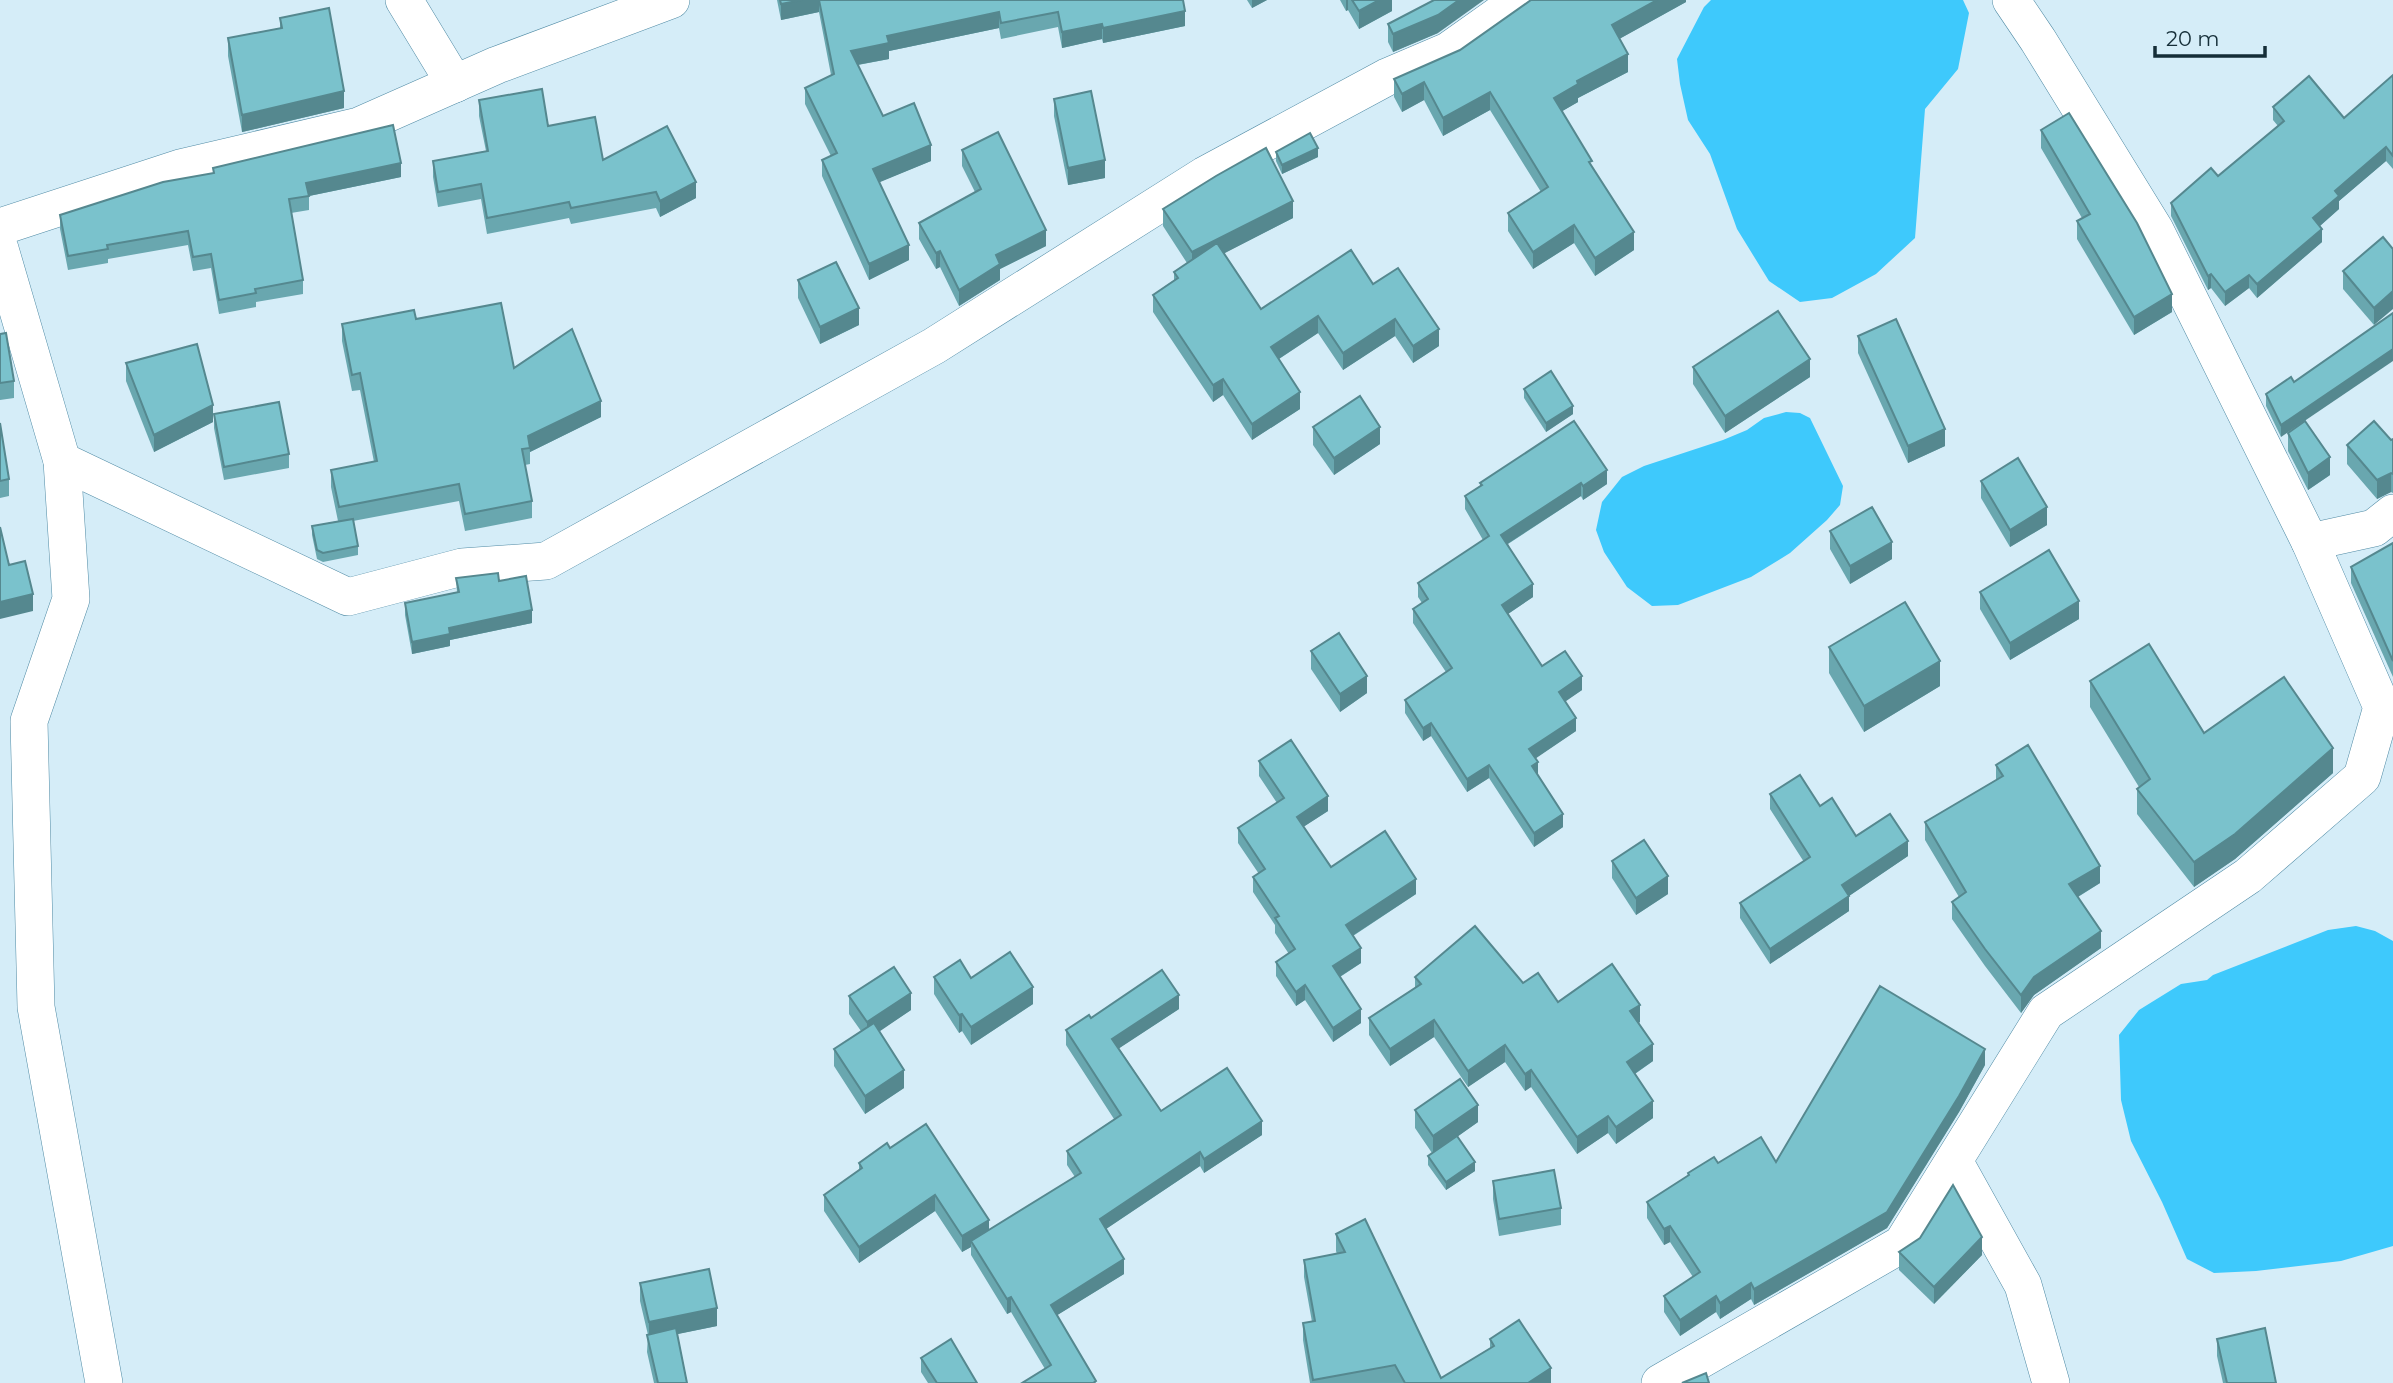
<svg xmlns="http://www.w3.org/2000/svg" width="2393" height="1383" font-family="Montserrat,sans-serif">
<style>
.water{fill:#3ec9fc}
.lines{fill:none;stroke-linecap:round;stroke-linejoin:round}
.minor-casing{stroke:#508ba5;stroke-width:38}
.minor{stroke:#fff;stroke-width:37}
.wall{fill:#69a7af}
.shaded-wall{fill:#55888f}
.building{fill:#7ac2cc;stroke:#55888f;stroke-width:2}
</style>
<rect width="100%" height="100%" fill="#d5edf8"/>
<!-- water -->
<g class="water">
<path d="M1711,0H1963L1969,13L1958,69L1925,109L1915,238L1876,274L1832,298L1800,302L1769,281L1737,229L1710,154L1688,120L1680,84L1677,59L1704,7Z"/>
<path d="M1786,412L1800,413L1810,418L1843,486L1840,505L1827,520L1790,553L1751,577L1678,605L1652,606L1627,587L1604,552L1596,530L1602,502L1622,477L1644,466L1723,440L1747,430L1764,418Z"/>
<path d="M2356,926L2375,931L2393,941V1246L2341,1261L2256,1271L2214,1273L2187,1259L2162,1202L2131,1141L2121,1100L2119,1035L2139,1010L2181,984L2207,980L2213,975L2328,930Z"/>
</g>
<g class="lines">
<!-- minor casing -->
<g class="minor-casing">
<g id="minor">
<path d="M404,0L455,84"/>
<path d="M0,227L180,168L359,126L497,65L671,0"/>
<path d="M0,249L62,461L71,599L29,721L36,1007L104,1383"/>
<path d="M62,461L348,597L462,567L546,561L934,346L1205,175L1387,77L1448,51L1520,0"/>
<path d="M2310,542L2374,528L2393,513"/>
<path d="M1954,1161L2023,1285L2051,1383"/>
<path d="M1660,1383L1902,1244L2046,1012L2248,876L2362,777L2382,707L2310,542L2155,230L2038,40L2011,0"/>
</g>
</g>
<!-- minor -->
<use href="#minor" class="minor"/>
</g>
<!-- wall -->
<g class="wall">
<path d="M777,0H1183L1185,26L1103,43L1102,39L1062,48L1058,27L1001,39L999,28L889,51V59L858,65L883,116L931,161L879,182L909,260L869,280L822,176V160L831,156L805,104V88L831,75L819,12L781,20Z"/>
<path d="M1247,0H1267L1252,8Z"/>
<path d="M1340,0H1392V11L1359,29L1348,10L1346,11Z"/>
<path d="M1686,0V2L1619,39L1628,72L1578,98V102L1562,111L1592,167L1634,250L1595,276L1574,243L1533,269L1508,231V213L1541,192L1490,110L1443,136L1424,100L1402,112L1394,97V79L1460,50Z"/>
<path d="M280,18L344,108L242,132L228,56V38L280,28Z"/>
<path d="M1388,24L1438,33L1393,52L1388,42Z"/>
<path d="M2393,75V169L2386,161L2339,201V209L2320,226L2322,242L2257,298L2249,288L2225,306L2211,288L2208,290L2171,216V203L2218,176L2278,126L2273,120V107L2344,118Z"/>
<path d="M1054,99L1105,178L1068,185L1054,116Z"/>
<path d="M479,100L548,126L603,160L696,198L660,217L656,208L571,224L569,218L487,234L481,199L438,207L433,177V161L486,151L479,116Z"/>
<path d="M2041,130L2172,312L2134,335L2077,239V221L2082,218L2041,148Z"/>
<path d="M962,150L1046,246L1000,269V280L959,306L940,267L936,269L919,239V223L975,192L962,166Z"/>
<path d="M1276,152L1318,157L1282,174L1276,161Z"/>
<path d="M213,168L401,177L309,196V210L291,213L303,280V294L256,302V307L219,314L211,268L193,271L188,245L108,259V263L68,270L60,229V215L213,173Z"/>
<path d="M1163,209L1293,218L1224,253L1261,309L1373,284L1439,346L1413,363L1395,336L1343,370L1318,333L1279,359L1300,409L1252,440L1223,395L1213,402L1153,312V295L1174,280V272L1187,263L1163,226Z"/>
<path d="M2383,237L2374,325L2343,289V271Z"/>
<path d="M798,280L859,325L820,344L798,298Z"/>
<path d="M416,319L514,368L601,417L530,452V464L525,465L532,501V518L465,531L459,501L353,521L358,546V555L323,562L317,559L312,535V526L338,521L331,487V470L374,462L360,390L352,391L342,341V324Z"/>
<path d="M0,334L14,381V398L0,400Z"/>
<path d="M1858,336L1945,446L1908,463L1858,353Z"/>
<path d="M126,363L213,422L154,452L126,381Z"/>
<path d="M1693,367L1810,377L1725,433L1693,384Z"/>
<path d="M2294,382L2281,437L2266,406V394Z"/>
<path d="M1524,389L1573,414L1546,432L1524,398Z"/>
<path d="M214,414L289,454V468L224,480L214,428Z"/>
<path d="M1574,421L1607,484L1583,500L1581,496L1508,544L1533,597L1508,614L1542,666L1582,690L1565,701L1576,731L1535,758L1538,775L1563,827L1534,847L1489,778L1467,792L1431,736L1423,741L1405,713V700L1446,672L1413,623V609L1422,603L1418,597V583L1483,540L1465,509V496L1480,486V483Z"/>
<path d="M0,423L9,479V496L0,498Z"/>
<path d="M1313,427L1380,444L1334,475L1313,445Z"/>
<path d="M2288,433L2330,475L2308,490L2288,451Z"/>
<path d="M2393,439V493L2391,492L2377,499L2347,464V445L2391,440Z"/>
<path d="M1981,481L2047,525L2010,547L1981,498Z"/>
<path d="M1830,531L1892,559L1850,584L1830,549Z"/>
<path d="M2393,543V677L2351,583V567Z"/>
<path d="M456,578L499,581L532,623L450,640V646L412,654L405,615V603L457,592Z"/>
<path d="M1980,592L2079,619L2010,660L1980,609Z"/>
<path d="M1829,647L1940,686L1864,732L1829,673Z"/>
<path d="M1311,651L1367,693L1340,712L1311,669Z"/>
<path d="M2090,681L2204,733L2333,773L2235,859L2194,887L2137,814V789L2139,787L2090,707Z"/>
<path d="M1259,761L1328,811L1303,827L1331,867L1416,894L1353,936L1361,963L1340,977L1361,1023L1333,1042L1305,1000L1296,1006L1276,976V962L1289,954L1275,933V925L1253,892V877L1259,874L1238,843V828L1277,803L1259,776Z"/>
<path d="M1996,765L2100,883L2078,897L2101,948L2034,995L2021,1013L1985,966L1952,919V902L1959,897L1925,840V822L1996,780Z"/>
<path d="M1770,794L1820,806L1856,836L1908,856L1849,896V911L1770,964L1740,918V903L1804,862L1770,809Z"/>
<path d="M1612,861L1668,894L1636,915L1612,878Z"/>
<path d="M934,977L971,978L1033,1004L971,1045L962,1031L959,1033L934,994Z"/>
<path d="M1415,977L1523,983L1558,1002L1640,1022L1638,1023L1653,1061L1635,1074L1653,1118L1616,1144L1608,1133L1577,1154L1531,1087L1525,1091L1505,1062L1468,1087L1434,1037L1390,1066L1369,1035V1018L1415,989Z"/>
<path d="M849,996L911,1010L879,1031L904,1088L865,1114L834,1066V1049L861,1031L849,1014Z"/>
<path d="M1179,1009L1119,1048L1161,1111L1262,1135L1204,1173L1200,1166L1106,1229L1124,1274L1057,1315L1096,1383L1045,1369L1011,1312L1007,1314L971,1255V1247L962,1252L935,1211L859,1263L824,1211V1195L859,1170V1163L890,1148L989,1230L1075,1177L1067,1165V1151L1114,1119L1066,1045V1030L1091,1018Z"/>
<path d="M1985,1065L1959,1112L1887,1228L1754,1305L1751,1299L1720,1319L1716,1312L1680,1336L1664,1312V1296L1693,1277L1670,1242L1664,1245L1647,1218V1202L1688,1176V1173L1718,1163L1776,1162Z"/>
<path d="M1415,1110L1478,1122L1458,1136L1475,1171L1446,1190L1428,1165V1156L1432,1153L1415,1128Z"/>
<path d="M1493,1181L1561,1208V1225L1499,1236L1493,1199Z"/>
<path d="M1336,1234L1441,1378L1490,1348V1339L1551,1383H1310L1303,1340V1323L1312,1322L1304,1277V1260L1337,1254L1336,1251Z"/>
<path d="M1920,1238L1982,1255L1934,1304L1899,1270V1252Z"/>
<path d="M640,1283L717,1326L677,1334L687,1383H654L647,1352L648,1335L640,1301Z"/>
<path d="M2217,1339L2276,1383H2223L2217,1356Z"/>
<path d="M921,1358L977,1383H928L921,1372Z"/>
</g>
<!-- shaded-wall -->
<g class="shaded-wall">
<path d="M802,0H819V12L781,20V4Z"/>
<path d="M1252,0H1267L1252,8Z"/>
<path d="M1346,0H1348V10L1346,11Z"/>
<path d="M1379,0H1392V11L1359,29V11Z"/>
<path d="M1459,0H1484L1438,33L1393,52V34Z"/>
<path d="M1657,0H1686V2L1612,43V25Z"/>
<path d="M1185,11V26L1103,43V28Z"/>
<path d="M999,12V28L889,51V59L851,66V51L887,36Z"/>
<path d="M1102,24V39L1062,48V32Z"/>
<path d="M1628,54V72L1578,98V102L1554,116V98L1577,81Z"/>
<path d="M1424,82V100L1402,112V94Z"/>
<path d="M344,91V108L242,132V115Z"/>
<path d="M1490,92V110L1443,136V118Z"/>
<path d="M931,145V161L873,185V169Z"/>
<path d="M2386,147V161L2339,201V209L2313,232V218L2335,191Z"/>
<path d="M1318,148V157L1282,174V165Z"/>
<path d="M1105,160V178L1068,185V168Z"/>
<path d="M401,163V177L309,196L306,183Z"/>
<path d="M696,182V198L660,217V201Z"/>
<path d="M1293,201V218L1192,270V252Z"/>
<path d="M1574,225V243L1533,269V252Z"/>
<path d="M2322,229V242L2257,298V284Z"/>
<path d="M1046,230V246L1000,269V280L959,306V290L996,255Z"/>
<path d="M1634,232V250L1595,276V258Z"/>
<path d="M909,245V260L869,280V264Z"/>
<path d="M940,251V267L936,269V253Z"/>
<path d="M2211,274V288L2208,290V276Z"/>
<path d="M2249,275V288L2225,306V292Z"/>
<path d="M2393,291V309L2374,325V308Z"/>
<path d="M2172,294V312L2134,335V317Z"/>
<path d="M859,308V325L820,344V327Z"/>
<path d="M1318,316V333L1271,364V347Z"/>
<path d="M1395,319V336L1343,370V353Z"/>
<path d="M1439,329V346L1413,363V346Z"/>
<path d="M2393,349V361L2281,437V425Z"/>
<path d="M1810,359V377L1725,433V416Z"/>
<path d="M1223,379V395L1213,402V385Z"/>
<path d="M1300,392V409L1252,440V424Z"/>
<path d="M601,401V417L530,452L528,436Z"/>
<path d="M213,405V422L154,452V435Z"/>
<path d="M1573,406V414L1546,432V423Z"/>
<path d="M1380,427V444L1334,475V458Z"/>
<path d="M1945,429V446L1908,463V446Z"/>
<path d="M2330,457V475L2308,490V473Z"/>
<path d="M1607,470V484L1583,500V486Z"/>
<path d="M2391,473V492L2377,499V480Z"/>
<path d="M1581,483V496L1501,548V535Z"/>
<path d="M2047,507V525L2010,547V530Z"/>
<path d="M1892,542V559L1850,584V566Z"/>
<path d="M1533,584V597L1502,618V605Z"/>
<path d="M33,594V611L0,619V602Z"/>
<path d="M2079,601V619L2010,660V643Z"/>
<path d="M532,610V623L450,640V646L412,654V642L449,628Z"/>
<path d="M1940,661V686L1864,732V706Z"/>
<path d="M1367,676V693L1340,712V694Z"/>
<path d="M1582,676V690L1559,706V692Z"/>
<path d="M1576,718V731L1529,763V749Z"/>
<path d="M1431,723V736L1423,741V728Z"/>
<path d="M2333,748V773L2235,859L2194,887V862Z"/>
<path d="M1538,762V776L1532,766Z"/>
<path d="M1489,765V778L1467,792V779Z"/>
<path d="M1328,796V811L1297,831V817Z"/>
<path d="M1563,814V827L1534,847V833Z"/>
<path d="M1908,841V856L1849,896V911L1770,964V949L1842,885Z"/>
<path d="M2100,866V883L2069,902V884Z"/>
<path d="M1668,876V894L1636,915V898Z"/>
<path d="M1416,879V894L1346,940V925Z"/>
<path d="M2101,931V948L2034,995L2021,1013V995L2034,977Z"/>
<path d="M1361,948V963L1333,981V966Z"/>
<path d="M1305,985V1000L1296,1006V992Z"/>
<path d="M1033,987V1004L971,1045V1027Z"/>
<path d="M911,993V1010L867,1040V1022Z"/>
<path d="M1179,995V1009L1112,1053V1039Z"/>
<path d="M1640,1005V1022L1630,1028V1011Z"/>
<path d="M1361,1009V1023L1333,1042V1028Z"/>
<path d="M962,1014V1031L959,1033V1015Z"/>
<path d="M1434,1020V1037L1390,1066V1049Z"/>
<path d="M1653,1044V1061L1627,1079V1062Z"/>
<path d="M1505,1045V1062L1468,1087V1071Z"/>
<path d="M1985,1049V1065L1959,1112L1887,1228L1754,1305V1289Z"/>
<path d="M904,1070V1088L865,1114V1096Z"/>
<path d="M1531,1070V1087L1525,1091V1074Z"/>
<path d="M1653,1101V1118L1616,1144V1127Z"/>
<path d="M1478,1105V1122L1433,1154V1136Z"/>
<path d="M1608,1116V1133L1577,1154V1137Z"/>
<path d="M1262,1121V1135L1204,1173V1159Z"/>
<path d="M1200,1152V1166L1100,1233V1219Z"/>
<path d="M1475,1162V1171L1446,1190V1182Z"/>
<path d="M935,1195V1211L859,1263V1247Z"/>
<path d="M989,1220V1236L971,1241V1247L962,1252V1236Z"/>
<path d="M1670,1226V1242L1664,1245V1229Z"/>
<path d="M1982,1237V1255L1934,1304V1287Z"/>
<path d="M1124,1259V1274L1051,1319V1305Z"/>
<path d="M1751,1283V1299L1720,1319V1303Z"/>
<path d="M1716,1296V1312L1680,1336V1320Z"/>
<path d="M1011,1297V1312L1007,1314V1299Z"/>
<path d="M717,1308V1326L649,1340V1322Z"/>
<path d="M1551,1368V1383H1528Z"/>
</g>
<!-- building -->
<g class="building">
<path d="M780,0H802L781,4Z"/>
<path d="M819,0H1183L1185,11L1103,28L1102,24L1062,32L1058,12L1001,23L999,12L887,36L889,43L851,51L883,116L914,103L931,145L873,169L909,245L869,264L822,160L837,153L805,88L834,74Z"/>
<path d="M1352,0H1379L1359,11Z"/>
<path d="M1434,0H1459L1438,15L1393,34L1388,24Z"/>
<path d="M1531,0H1657L1612,25L1628,54L1577,81L1578,84L1554,98L1592,161L1589,162L1634,232L1595,258L1574,225L1533,252L1508,213L1548,187L1490,92L1443,118L1424,82L1402,94L1394,79L1460,50Z"/>
<path d="M329,8L344,91L242,115L228,38L282,28L280,18Z"/>
<path d="M2393,75V156L2386,147L2335,191L2339,196L2313,218L2322,229L2257,284L2249,275L2225,292L2211,274L2208,276L2171,203L2211,168L2218,176L2284,121L2273,107L2309,76L2344,118Z"/>
<path d="M542,89L548,126L595,117L603,160L667,126L696,182L660,201L656,192L571,208L569,202L487,218L481,184L438,192L433,161L488,151L479,100Z"/>
<path d="M1091,91L1105,160L1068,168L1054,99Z"/>
<path d="M2069,113L2137,223L2172,294L2134,317L2077,221L2090,214L2041,130Z"/>
<path d="M393,125L401,163L306,183L309,196L289,199L303,280L255,289L256,293L219,300L211,254L193,257L188,231L107,245L108,249L68,256L60,215L163,182L214,173L213,168Z"/>
<path d="M998,132L1046,230L996,255L1000,264L959,290L940,251L936,253L919,223L981,189L962,150Z"/>
<path d="M1310,133L1318,148L1282,165L1276,152Z"/>
<path d="M1266,148L1293,201L1192,252L1163,209L1216,176Z"/>
<path d="M2383,237L2393,249V291L2374,308L2343,271Z"/>
<path d="M1217,243L1261,309L1351,250L1373,284L1398,268L1439,329L1413,346L1395,319L1343,353L1318,316L1271,347L1300,392L1252,424L1223,379L1213,385L1153,295L1178,278L1174,272Z"/>
<path d="M836,262L859,308L820,327L798,280Z"/>
<path d="M501,303L514,368L572,329L601,401L528,436L530,448L522,449L532,501L465,514L459,484L339,507L331,470L377,461L360,373L352,375L342,324L414,310L416,319Z"/>
<path d="M1778,311L1810,359L1725,416L1693,367Z"/>
<path d="M2393,313V349L2281,425L2266,394L2291,377L2294,382Z"/>
<path d="M1896,319L1945,429L1908,446L1858,336Z"/>
<path d="M6,333L14,381L0,383V334Z"/>
<path d="M197,344L213,405L154,435L126,363Z"/>
<path d="M1551,371L1573,406L1546,423L1524,389Z"/>
<path d="M1360,396L1380,427L1334,458L1313,427Z"/>
<path d="M279,402L289,454L224,467L214,414Z"/>
<path d="M1574,421L1607,470L1583,486L1581,483L1501,535L1533,584L1502,605L1542,666L1565,651L1582,676L1559,692L1576,718L1529,749L1538,762L1532,766L1563,814L1534,833L1489,765L1467,779L1431,723L1423,728L1405,700L1452,668L1413,609L1428,599L1418,583L1489,536L1465,496L1482,485L1480,483Z"/>
<path d="M2305,421L2330,457L2308,473L2288,433Z"/>
<path d="M2374,421L2391,440L2393,439V474L2391,473L2377,480L2347,445Z"/>
<path d="M0,423L9,479L0,481Z"/>
<path d="M2018,458L2047,507L2010,530L1981,481Z"/>
<path d="M1872,507L1892,542L1850,566L1830,531Z"/>
<path d="M353,519L358,546L323,553L317,550L312,526Z"/>
<path d="M0,527L9,565L25,561L33,594L0,602Z"/>
<path d="M2393,543V661L2351,567Z"/>
<path d="M2049,550L2079,601L2010,643L1980,592Z"/>
<path d="M498,573L499,581L526,576L532,610L449,628L450,634L412,642L405,603L459,592L456,578Z"/>
<path d="M1905,602L1940,661L1864,706L1829,647Z"/>
<path d="M1339,633L1367,676L1340,694L1311,651Z"/>
<path d="M2149,644L2204,733L2284,677L2333,748L2235,834L2194,862L2137,789L2150,779L2090,681Z"/>
<path d="M1291,740L1328,796L1297,817L1331,867L1385,831L1416,879L1346,925L1361,948L1333,966L1361,1009L1333,1028L1305,985L1296,992L1276,962L1295,949L1275,918L1279,916L1253,877L1265,869L1238,828L1284,798L1259,761Z"/>
<path d="M2028,745L2100,866L2069,884L2101,931L2034,977L2021,995L1985,949L1952,902L1966,892L1925,822L2003,776L1996,765Z"/>
<path d="M1800,775L1820,806L1832,798L1856,836L1890,814L1908,841L1842,885L1849,896L1770,949L1740,903L1810,857L1770,794Z"/>
<path d="M1644,840L1668,876L1636,898L1612,861Z"/>
<path d="M1475,926L1523,983L1538,973L1558,1002L1612,964L1640,1005L1630,1011L1653,1044L1627,1062L1653,1101L1616,1127L1608,1116L1577,1137L1531,1070L1525,1074L1505,1045L1468,1071L1434,1020L1390,1049L1369,1018L1421,984L1415,977Z"/>
<path d="M1010,952L1033,987L971,1027L962,1014L959,1015L934,977L960,960L971,978Z"/>
<path d="M894,967L911,993L867,1022L849,996Z"/>
<path d="M1162,970L1179,995L1112,1039L1161,1111L1227,1068L1262,1121L1204,1159L1200,1152L1100,1219L1124,1259L1051,1305L1096,1381L1093,1383H1022L1051,1365L1011,1297L1007,1299L971,1241L1081,1173L1067,1151L1121,1115L1066,1030L1089,1015L1091,1018Z"/>
<path d="M1880,986L1985,1049L1959,1096L1887,1212L1754,1289L1751,1283L1720,1303L1716,1296L1680,1320L1664,1296L1700,1272L1670,1226L1664,1229L1647,1202L1689,1175L1688,1173L1714,1157L1718,1163L1761,1137L1776,1162Z"/>
<path d="M874,1023L904,1070L865,1096L834,1049Z"/>
<path d="M1460,1079L1478,1105L1433,1136L1415,1110Z"/>
<path d="M926,1124L989,1220L962,1236L935,1195L859,1247L824,1195L862,1168L859,1163L887,1143L890,1148Z"/>
<path d="M1457,1136L1475,1162L1446,1182L1428,1156Z"/>
<path d="M1554,1170L1561,1208L1499,1219L1493,1181Z"/>
<path d="M1953,1185L1982,1237L1934,1287L1899,1252L1920,1238Z"/>
<path d="M1365,1219L1441,1378L1494,1346L1490,1339L1519,1320L1551,1368L1528,1383H1405L1395,1365L1313,1380L1303,1323L1315,1321L1304,1260L1345,1252L1336,1234Z"/>
<path d="M709,1269L717,1308L649,1322L640,1283Z"/>
<path d="M676,1328L687,1383H658L647,1335Z"/>
<path d="M2265,1328L2276,1383H2227L2217,1339Z"/>
<path d="M951,1339L977,1383H937L921,1358Z"/>
<path d="M1706,1373L1709,1383H1682Z"/>
</g>
<!-- scale -->
<path d="M2155 46v10h110v-10" fill="none" stroke="#152e38" stroke-width="3.5"/>
<text x="2166" y="46" font-size="21" fill="#152e38" stroke="#d5edf8" stroke-width="5" paint-order="stroke">20 m</text>
</svg>
